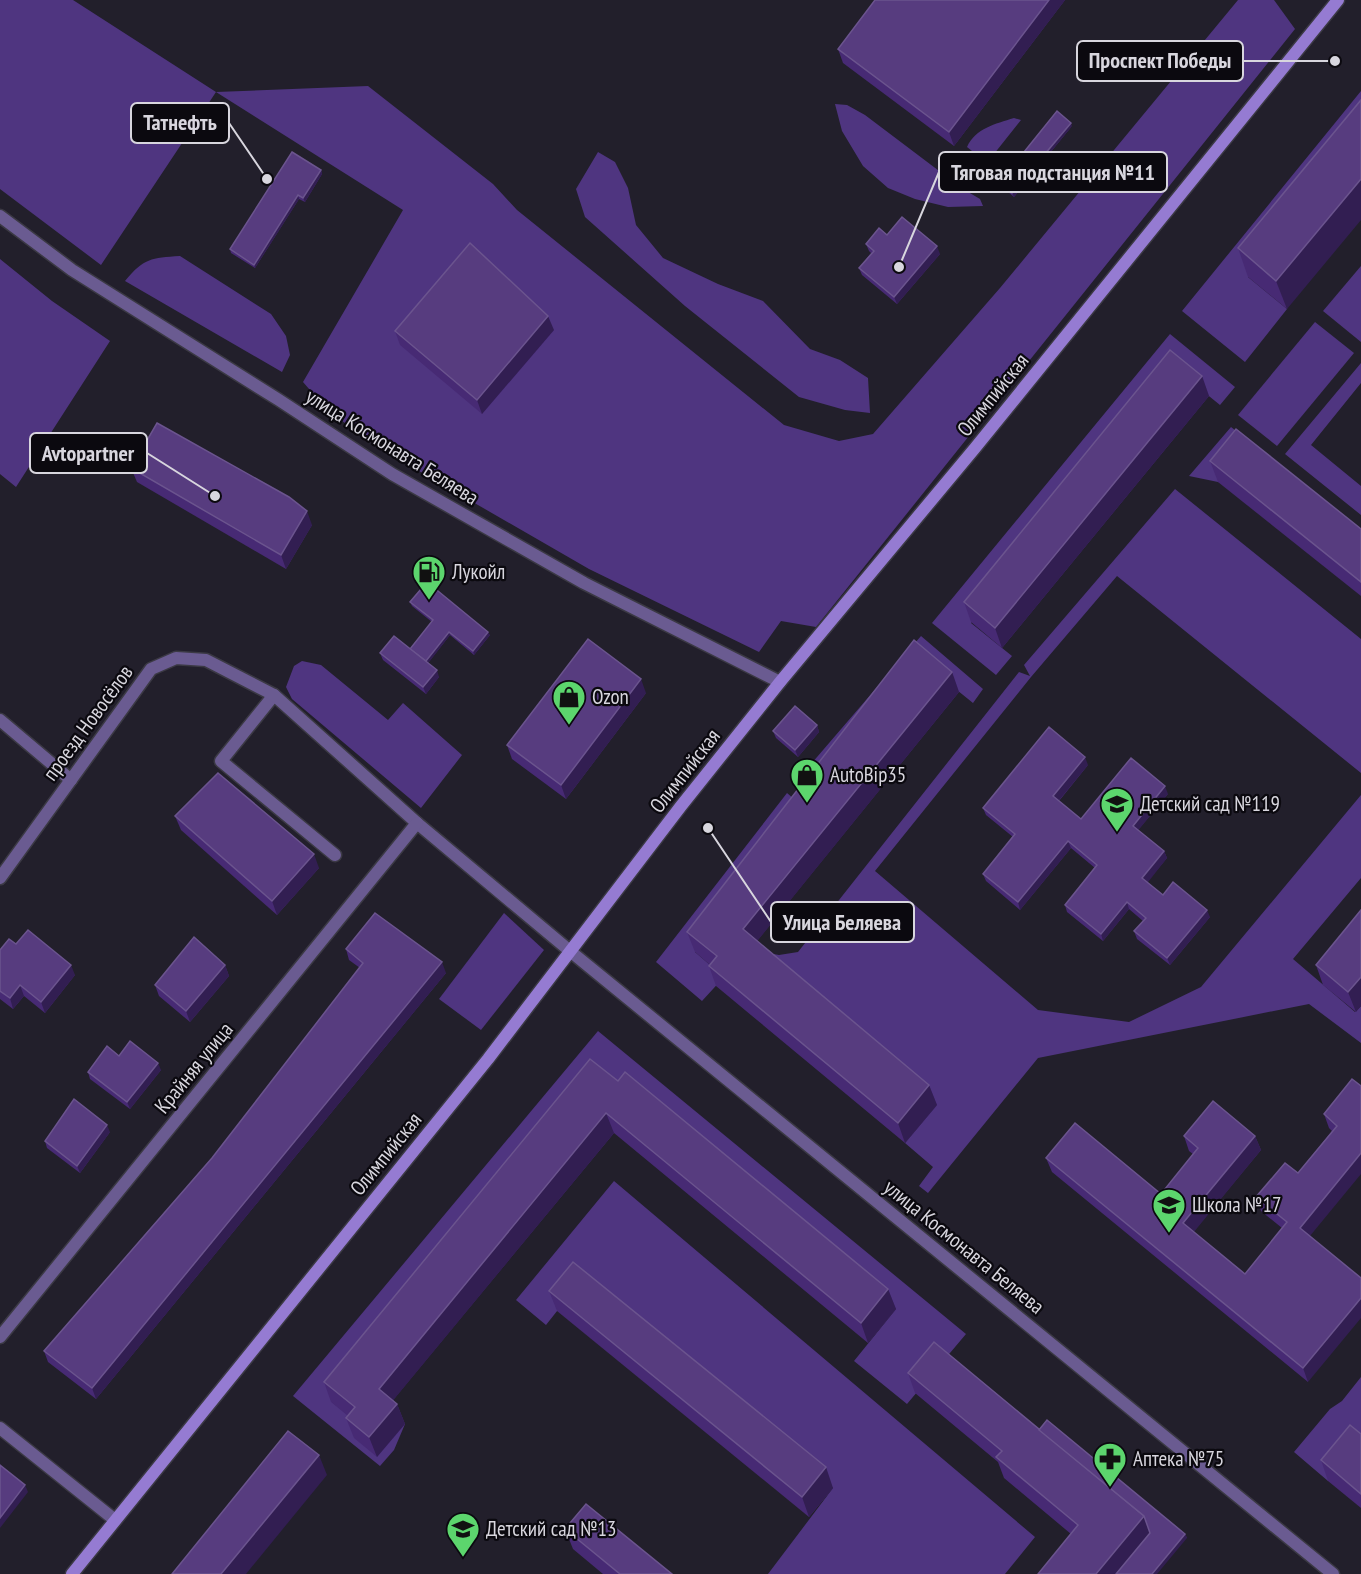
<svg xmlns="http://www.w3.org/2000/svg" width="1361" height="1574" font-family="'PT Sans Narrow',sans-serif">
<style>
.green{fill:#4f3580}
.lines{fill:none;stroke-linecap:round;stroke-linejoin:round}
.minor-casing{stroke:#3b3944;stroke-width:15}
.tertiary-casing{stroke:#3b3944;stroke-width:15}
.secondary-casing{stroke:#3b3944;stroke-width:15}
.minor{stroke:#6a5b91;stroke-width:12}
.tertiary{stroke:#6a5b91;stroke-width:12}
.secondary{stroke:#957bd2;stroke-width:12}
.wall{fill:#472a74}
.shaded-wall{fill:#321e52}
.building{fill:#573c7f;stroke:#6b548e;stroke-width:1.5}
.labels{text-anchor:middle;stroke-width:4.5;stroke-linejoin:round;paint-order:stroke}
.street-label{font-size:21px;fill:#d8d6de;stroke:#0b090f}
.poi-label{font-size:21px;fill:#d8d6de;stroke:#0b090f;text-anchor:start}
.leader{fill:none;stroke:#d8d6de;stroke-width:2}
.callout-dot{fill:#d8d6de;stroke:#0b090f;stroke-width:2}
.callout{fill:#0b090f;stroke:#d8d6de;stroke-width:2}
.callout-label{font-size:22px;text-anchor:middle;font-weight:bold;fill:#d8d6de}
</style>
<rect width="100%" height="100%" fill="#221f2b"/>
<!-- green -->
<g class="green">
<path d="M0,0H73L216,92L368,86L493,184L517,210L784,425L839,441L873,434L1000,288L1238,0H1274L1295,29L816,627L781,621L759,652L589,569L393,456L329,412L303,382L403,210L216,92L101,265L0,189Z"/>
<path d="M1361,91V140L1248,277L1287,309L1245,362L1182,311Z"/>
<path d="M835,104L847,105L865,115L963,189L980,199L983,206L948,207L915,199L888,188L863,166L842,131Z"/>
<path d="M1014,118L1021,120L990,159L977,155L967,147C976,128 995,124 1014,118Z"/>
<path d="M598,152L615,162L628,188L636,225L663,258L718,284L763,301L810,349L840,360L868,378L870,413L845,410L799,397L685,306L585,217L576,189Z"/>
<path d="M180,256L271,314L286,336L290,355L282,372L125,281C144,258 151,258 180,256Z"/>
<path d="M0,259L52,301L110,341L16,487L0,474Z"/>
<path d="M1361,266V342L1323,311Z"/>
<path d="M1315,322L1354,353L1277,446L1238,415Z"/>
<path d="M1170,334L1235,387L1220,405L1178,371L971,623L1012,656L996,675L932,623Z"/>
<path d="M1361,363V383L1311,445L1361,486V515L1285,454Z"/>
<path d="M1231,427L1361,531L1218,482L1189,476Z"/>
<path d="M1175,489L1361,639V773L1117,576L1031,677L875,871L1038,1010L1129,1022L1201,987L1361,795V878L1293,959L1355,1012L1361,1006V1043L1309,1004L1038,1058L928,1193L919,1186L933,1167L905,1143L936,1106L750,950L779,955L798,952L1019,672L1030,676L1024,665Z"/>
<path d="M921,636L983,689L973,703L921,661L809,798L793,785Z"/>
<path d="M302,661L321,665L388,720L403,703L462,755L421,808L292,699L286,687L294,666Z"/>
<path d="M787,793L801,805L695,952L724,977L702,1001L656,962Z"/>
<path d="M504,913L544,950L481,1030L439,999Z"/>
<path d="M598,1031L966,1334L907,1404L854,1361L896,1309L633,1093L332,1402L363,1427L405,1424L394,1450L380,1466L293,1396Z"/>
<path d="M614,1181L1035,1537L1005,1574H768L833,1488L580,1282L546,1325L516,1300Z"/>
<path d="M1361,1377V1448L1328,1481L1294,1452L1330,1409L1342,1401Z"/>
</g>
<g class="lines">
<!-- minor casing -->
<g class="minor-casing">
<g id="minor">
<path d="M274,695L221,761L335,855"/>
<path d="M0,720L71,780"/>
<path d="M0,878L151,669L176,658L206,660L274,695L417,823L570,951L1333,1574"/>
<path d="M0,1337L417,823"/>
<path d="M0,1428L115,1520"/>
</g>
</g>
<!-- tertiary casing -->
<g class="tertiary-casing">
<path id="tertiary" d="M0,216L72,270L279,400L392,474L584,583L780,682"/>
</g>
<!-- secondary casing -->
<g class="secondary-casing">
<path id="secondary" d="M72,1574L488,1059L681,806L780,682L975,448L1338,0"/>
</g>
<!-- minor -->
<use href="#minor" class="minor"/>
<!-- tertiary -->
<use href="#tertiary" class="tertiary"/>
<!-- secondary -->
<use href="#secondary" class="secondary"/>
</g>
<!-- wall -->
<g class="wall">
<path d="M875,0H1065L954,146L843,63L838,49Z"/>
<path d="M1361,100L1287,309L1248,277L1238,248Z"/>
<path d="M1072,126L1014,197L1001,186L1000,182Z"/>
<path d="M321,170L322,174L305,202L299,199L255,268L231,253L230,249Z"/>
<path d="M887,235L940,254L897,304L862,275L859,268L871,253L869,251L866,244Z"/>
<path d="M554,330L482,414L400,345L395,331Z"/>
<path d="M1202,376L1209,396L1002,648L971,622L964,602Z"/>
<path d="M1210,461L1361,529V596L1218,482Z"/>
<path d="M131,468L312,525L286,569L137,482Z"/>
<path d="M410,602L490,635L474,655L450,635L428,663L439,677L426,694L383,660L380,653L410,649L432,622L412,606Z"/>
<path d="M952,672L959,692L757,941L929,1085L937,1105L905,1143L716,986L709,966L710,965L695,952L687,932Z"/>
<path d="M646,693L566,799L512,759L507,745Z"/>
<path d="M817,725L819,732L798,757L776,738L773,731Z"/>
<path d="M1088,765L1059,801L1081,819L1168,794L1138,830L1164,851L1167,858L1147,882L1163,895L1210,917L1170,965L1137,939L1134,931L1143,921L1129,909L1103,941L1067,912L1065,905L1095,868L1071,848L1020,910L986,881L983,874L1013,837L986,815L983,808Z"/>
<path d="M175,816L319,868L277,915L181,830Z"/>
<path d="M1361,910L1356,1012L1323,985L1316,965Z"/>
<path d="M16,944L75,975L45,1013L24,996L13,1009L0,999V950Z"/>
<path d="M346,949L446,973L96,1399L48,1362L44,1351L212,1158L360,968L349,960Z"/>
<path d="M225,965L229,976L190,1022L159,996L155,985Z"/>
<path d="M119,1056L161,1070L130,1109L90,1079L88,1072Z"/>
<path d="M1352,1079L1310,1236L1308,1382L1052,1172L1046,1158L1161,1194L1193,1154L1189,1151L1184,1136H1255L1261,1150L1193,1232L1245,1274L1282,1228L1261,1211L1256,1197L1298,1173L1332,1131L1329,1128L1324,1114Z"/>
<path d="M618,1081L888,1289L896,1309L868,1343L614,1133L393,1400L397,1404L405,1424L377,1457L354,1438L346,1418L348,1416L331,1402L324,1382Z"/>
<path d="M110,1132L80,1173L47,1148L45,1141Z"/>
<path d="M549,1291L833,1488L809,1517L557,1311Z"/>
<path d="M908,1373L1039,1430L1185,1534L1187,1538L1071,1534L1004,1478L998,1462L915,1393Z"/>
<path d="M1361,1434V1508L1328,1481L1321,1460Z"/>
<path d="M565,1529L672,1574H603L573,1549Z"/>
</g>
<!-- shaded-wall -->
<g class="shaded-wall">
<path d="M1049,0H1065L954,146L949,132Z"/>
<path d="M1071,123L1072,126L1014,197L1012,193Z"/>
<path d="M321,170L322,174L305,202L303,198Z"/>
<path d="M1361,179V220L1287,309L1276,281Z"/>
<path d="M298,195L299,199L255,268L254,265Z"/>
<path d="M937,246L940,254L897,304L894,297Z"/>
<path d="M548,316L554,330L482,414L477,400Z"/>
<path d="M1202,376L1209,396L1002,648L995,628Z"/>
<path d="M307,511L312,525L286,569L281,555Z"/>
<path d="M449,632L450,635L426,666L424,663Z"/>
<path d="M488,632L490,635L474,655L473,651Z"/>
<path d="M437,670L439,677L426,694L423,687Z"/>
<path d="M952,672L959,692L750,950L743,929Z"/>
<path d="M641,679L646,693L566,799L561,785Z"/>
<path d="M817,725L819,732L798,757L795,750Z"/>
<path d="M1085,757L1088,765L1056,804L1053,796Z"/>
<path d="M1165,786L1168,794L1136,833L1133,826Z"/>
<path d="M1068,841L1071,848L1020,910L1018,902Z"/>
<path d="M1164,851L1167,858L1145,886L1142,878Z"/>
<path d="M314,854L319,868L277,915L272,901Z"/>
<path d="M1127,902L1129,909L1103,941L1101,934Z"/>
<path d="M1207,910L1210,917L1170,965L1167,958Z"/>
<path d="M442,962L446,973L96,1399L92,1388Z"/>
<path d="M71,965L75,975L45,1013L41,1002Z"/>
<path d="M225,965L229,976L190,1022L186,1011Z"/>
<path d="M1361,977V1006L1356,1012L1348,992Z"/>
<path d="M20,985L24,996L13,1009L10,998Z"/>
<path d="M158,1063L161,1070L130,1109L127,1102Z"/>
<path d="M929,1085L937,1105L905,1143L898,1123Z"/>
<path d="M606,1113L614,1133L386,1409L379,1389Z"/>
<path d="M107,1125L110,1132L80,1173L77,1166Z"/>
<path d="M1255,1136L1261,1150L1189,1238L1183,1223Z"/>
<path d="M1361,1153V1174L1305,1242L1300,1228Z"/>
<path d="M888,1289L896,1309L868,1343L861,1323Z"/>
<path d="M1361,1298V1318L1308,1382L1303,1368Z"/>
<path d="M397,1404L405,1424L377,1457L369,1437Z"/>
<path d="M319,1455L327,1475L246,1574H221Z"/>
<path d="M826,1467L833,1488L809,1517L802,1497Z"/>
<path d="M25,1485L28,1492L0,1528V1518Z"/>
<path d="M1144,1516L1151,1536L1120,1574H1096Z"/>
<path d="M1185,1534L1187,1538L1157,1574H1152Z"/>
</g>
<!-- building -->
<g class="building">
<path d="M875,0H1049L949,132L838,49Z"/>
<path d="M1361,100V179L1276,281L1238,248Z"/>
<path d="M1057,111L1071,123L1012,193L1000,182Z"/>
<path d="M292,152L321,170L303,198L298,195L254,265L230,249Z"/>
<path d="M902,217L937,246L894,297L859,268L874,251L866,244L879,228L887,235Z"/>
<path d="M470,243L548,316L477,400L395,331Z"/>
<path d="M1170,350L1202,376L995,628L964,602Z"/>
<path d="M157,423L289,497L307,511L281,555L131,468Z"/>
<path d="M1236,429L1361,529V582L1210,461Z"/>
<path d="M427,582L488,632L473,651L449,632L426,661L410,649L433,620L410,602Z"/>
<path d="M394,636L437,670L423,687L380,653Z"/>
<path d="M588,639L641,679L561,785L507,745Z"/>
<path d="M914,640L952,672L743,929L929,1085L898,1123L709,966L717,956L687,932Z"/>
<path d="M795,706L817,725L795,750L773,731Z"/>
<path d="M1049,727L1085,757L1053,796L1081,819L1131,758L1165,786L1133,826L1164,851L1142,878L1163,895L1173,882L1207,910L1167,958L1134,931L1146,918L1127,902L1101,934L1065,905L1097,865L1068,841L1018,902L983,874L1015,834L983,808Z"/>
<path d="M218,773L314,854L272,901L175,816Z"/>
<path d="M1361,910V977L1348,992L1316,965Z"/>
<path d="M375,913L442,962L92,1388L44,1351L212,1158L363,963L346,949Z"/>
<path d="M28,930L71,965L41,1002L20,985L10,998L0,991V950L9,939L16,944Z"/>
<path d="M194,937L225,965L186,1011L155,985Z"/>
<path d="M130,1041L158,1063L127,1102L88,1072L107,1046L119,1056Z"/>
<path d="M590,1059L618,1081L625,1072L888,1289L861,1323L606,1113L379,1389L397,1404L369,1437L346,1418L355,1407L324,1382Z"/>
<path d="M1352,1079L1361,1086V1153L1300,1228L1361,1278V1298L1303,1368L1046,1158L1075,1123L1161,1194L1198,1148L1184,1136L1213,1101L1255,1136L1183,1223L1245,1274L1287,1222L1256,1197L1285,1163L1298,1173L1337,1126L1324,1114Z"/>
<path d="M74,1099L107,1125L77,1166L45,1141Z"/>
<path d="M573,1262L826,1467L802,1497L549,1291Z"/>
<path d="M934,1342L1144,1516L1096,1574H1038L1078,1525L996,1457L1002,1451L908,1373Z"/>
<path d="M1047,1420L1185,1534L1152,1574H1116L1150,1533L1144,1516L1039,1430Z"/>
<path d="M1350,1425L1361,1434V1494L1321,1460Z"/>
<path d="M288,1431L319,1455L221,1574H172Z"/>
<path d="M0,1465L25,1485L0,1518Z"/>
<path d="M586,1504L672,1574H620L565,1529Z"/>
</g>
<!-- icons -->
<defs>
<g id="fuel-pin" transform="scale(1.725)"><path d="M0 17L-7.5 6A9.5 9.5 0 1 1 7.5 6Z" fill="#5cd56d" stroke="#0b090f"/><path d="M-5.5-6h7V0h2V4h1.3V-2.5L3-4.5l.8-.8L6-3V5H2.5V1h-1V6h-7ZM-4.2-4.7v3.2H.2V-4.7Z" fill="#111"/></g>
<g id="shop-pin" transform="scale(1.725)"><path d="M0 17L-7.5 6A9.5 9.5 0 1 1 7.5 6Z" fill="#5cd56d" stroke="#0b090f"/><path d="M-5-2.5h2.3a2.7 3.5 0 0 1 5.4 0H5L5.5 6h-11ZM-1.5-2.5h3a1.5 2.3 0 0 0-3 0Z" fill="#111"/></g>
<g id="school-pin" transform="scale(1.725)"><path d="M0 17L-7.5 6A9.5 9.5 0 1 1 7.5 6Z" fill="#5cd56d" stroke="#0b090f"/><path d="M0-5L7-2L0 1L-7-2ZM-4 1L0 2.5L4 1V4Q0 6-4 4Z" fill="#111"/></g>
<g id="pharmacy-pin" transform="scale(1.725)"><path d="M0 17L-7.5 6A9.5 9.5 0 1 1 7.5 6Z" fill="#5cd56d" stroke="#0b090f"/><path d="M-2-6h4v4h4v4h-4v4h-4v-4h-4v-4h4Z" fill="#111"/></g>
</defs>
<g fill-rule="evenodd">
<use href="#fuel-pin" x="429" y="572"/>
<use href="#shop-pin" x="569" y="697"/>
<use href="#shop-pin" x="807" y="775"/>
<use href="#school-pin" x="1117" y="804"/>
<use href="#school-pin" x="1169" y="1205"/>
<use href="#pharmacy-pin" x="1110" y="1459"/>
<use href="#school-pin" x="463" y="1529"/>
</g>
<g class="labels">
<!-- street labels -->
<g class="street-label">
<text transform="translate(993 395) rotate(-51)" y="7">Олимпийская</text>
<text transform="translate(392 447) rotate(32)" y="7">улица Космонавта Беляева</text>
<text transform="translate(88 723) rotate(-54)" y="7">проезд Новосёлов</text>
<text transform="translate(685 771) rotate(-52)" y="7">Олимпийская</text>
<text transform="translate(194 1068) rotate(-51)" y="7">Крайняя улица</text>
<text transform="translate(386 1154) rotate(-51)" y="7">Олимпийская</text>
<text transform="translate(964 1247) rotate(39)" y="7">улица Космонавта Беляева</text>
</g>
<!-- poi labels -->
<g class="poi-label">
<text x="452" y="579">Лукойл</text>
<text x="592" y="704">Ozon</text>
<text x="830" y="782">AutoBip35</text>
<text x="1140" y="811">Детский сад №119</text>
<text x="1192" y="1212">Школа №17</text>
<text x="1133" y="1466">Аптека №75</text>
<text x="486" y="1536">Детский сад №13</text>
</g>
</g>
<!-- callouts -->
<path class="leader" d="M1335 61L1243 61M267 179L229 123M899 267L939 172M215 496L147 453M708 828L771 922"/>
<g class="callout-dot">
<circle cx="1335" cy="61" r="6"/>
<circle cx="267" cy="179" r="6"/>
<circle cx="899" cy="267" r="6"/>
<circle cx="215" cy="496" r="6"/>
<circle cx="708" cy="828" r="6"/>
</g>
<g class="callout">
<rect x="1077" y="41" width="166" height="40" rx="6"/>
<rect x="131" y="103" width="98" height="40" rx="6"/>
<rect x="939" y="152" width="228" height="40" rx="6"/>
<rect x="30" y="433" width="117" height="40" rx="6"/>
<rect x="771" y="902" width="143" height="40" rx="6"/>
</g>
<g class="callout-label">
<text x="1160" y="68">Проспект Победы</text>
<text x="180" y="130">Татнефть</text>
<text x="1053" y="180">Тяговая подстанция №11</text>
<text x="88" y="461">Avtopartner</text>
<text x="842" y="930">Улица Беляева</text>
</g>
</svg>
